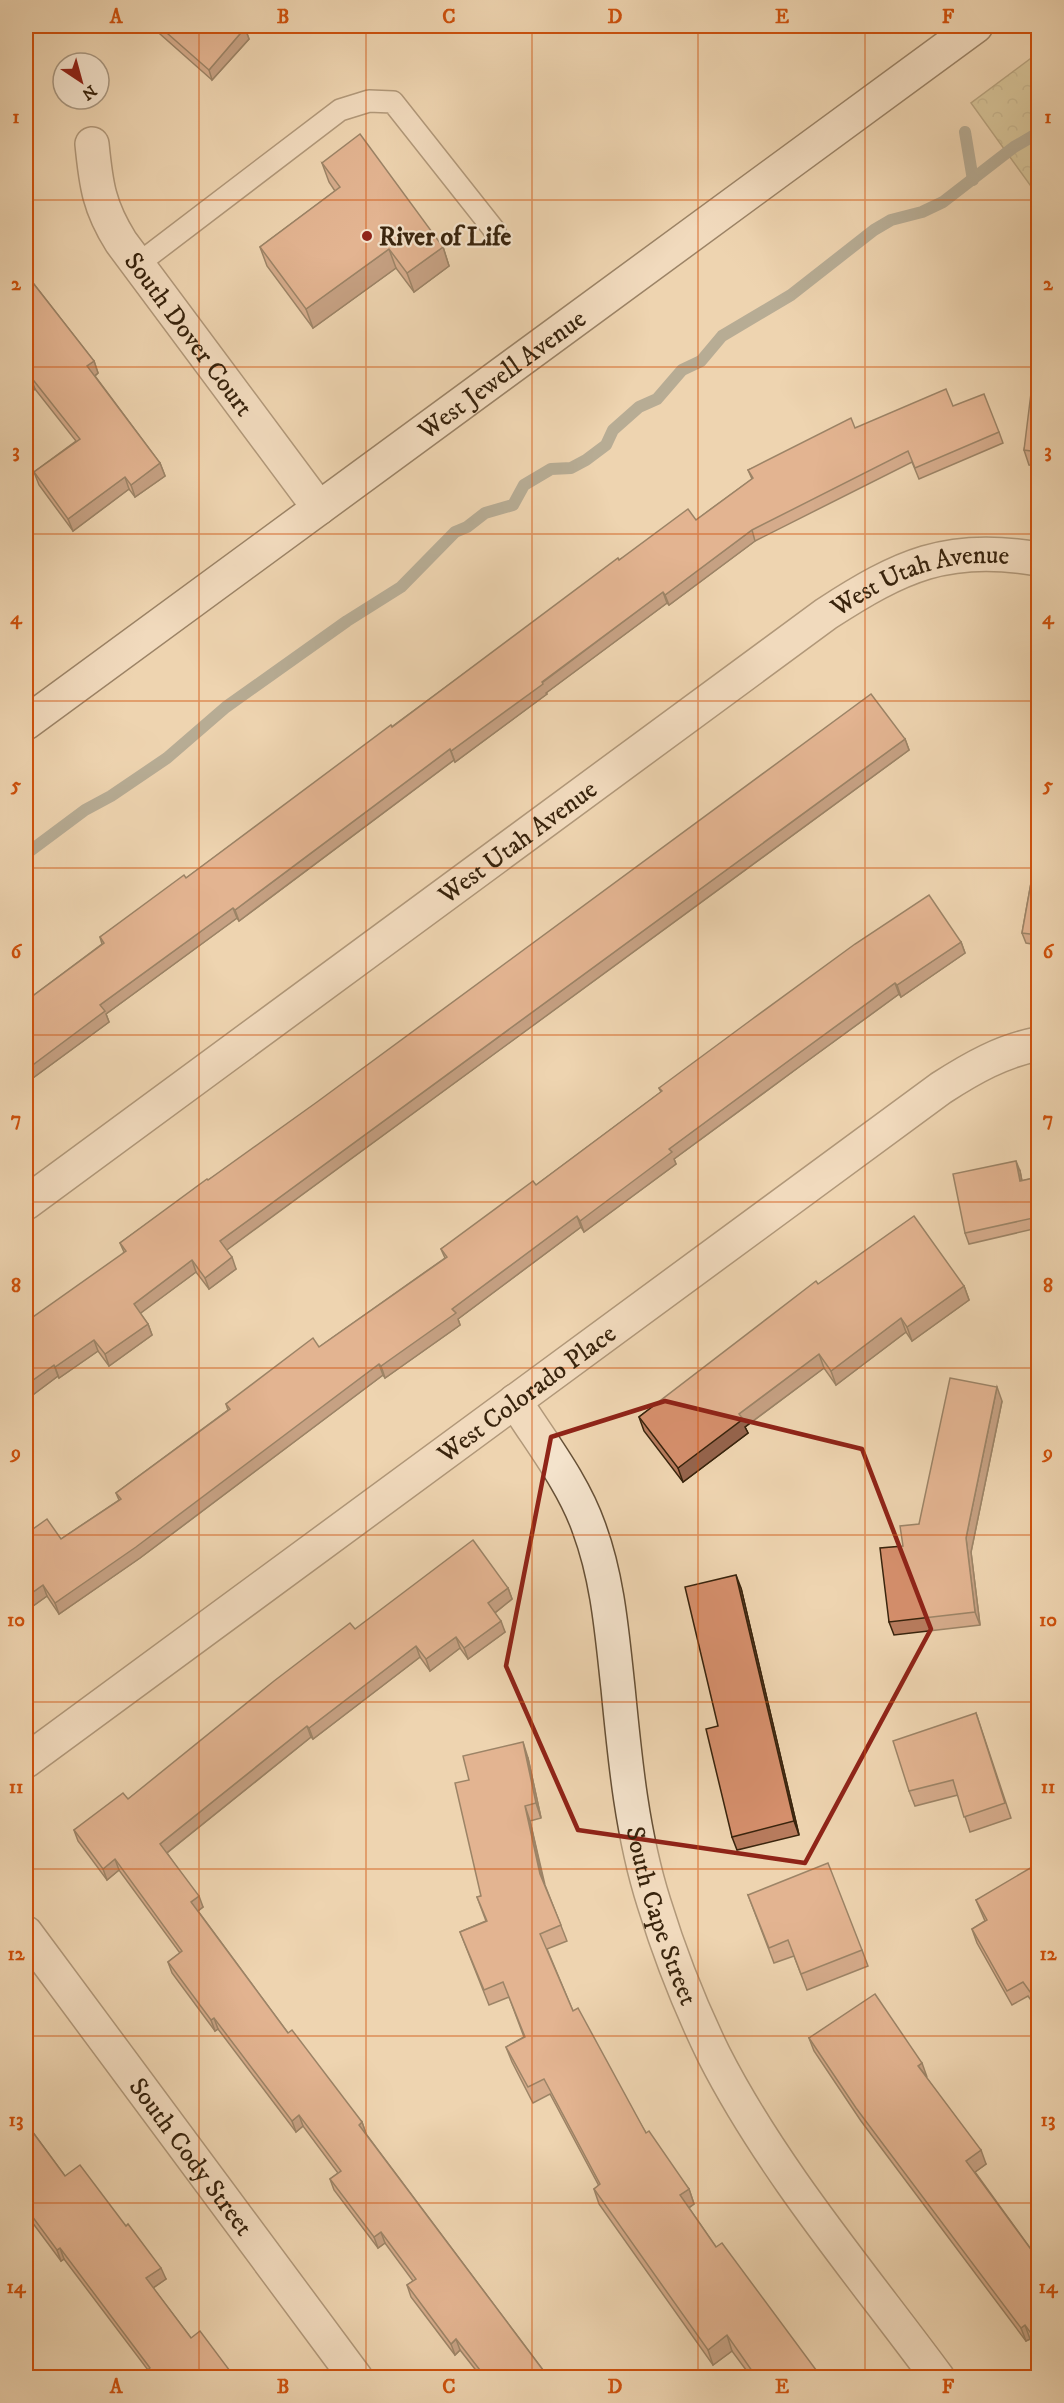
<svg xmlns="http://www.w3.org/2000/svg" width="1064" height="2403" font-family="'IM FELL DW Pica',serif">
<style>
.forest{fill:url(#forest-crowns);stroke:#7c704a;stroke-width:1.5}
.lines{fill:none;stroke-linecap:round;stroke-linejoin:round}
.stream{stroke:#747c72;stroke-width:12}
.lane-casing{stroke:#665036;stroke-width:24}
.street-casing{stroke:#665036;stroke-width:36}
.secondary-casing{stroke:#39240d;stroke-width:36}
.lane{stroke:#f4e3cc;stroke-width:21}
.street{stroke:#f4e3cc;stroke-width:33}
.secondary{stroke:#f4e3cc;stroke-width:33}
.wall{fill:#b77b5d;stroke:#39240d;stroke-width:1.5}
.shaded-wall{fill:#95644c;stroke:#39240d;stroke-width:1.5}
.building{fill:#d58f6c;stroke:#39240d;stroke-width:1.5}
.marked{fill:none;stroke:#8f2418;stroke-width:4.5;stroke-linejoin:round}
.grid{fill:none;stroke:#ce510c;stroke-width:1.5;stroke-opacity:0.55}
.poi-dot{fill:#8f2418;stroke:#f4e3cc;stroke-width:2}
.labels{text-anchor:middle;stroke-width:4.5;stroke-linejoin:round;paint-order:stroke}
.poi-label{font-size:26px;font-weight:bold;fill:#39240d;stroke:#f4e3cc;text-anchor:start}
.street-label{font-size:26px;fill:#39240d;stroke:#f4e3cc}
.neatline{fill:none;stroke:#ce510c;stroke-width:2}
.grid-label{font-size:20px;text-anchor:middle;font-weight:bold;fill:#ce510c}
</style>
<defs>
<pattern id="forest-crowns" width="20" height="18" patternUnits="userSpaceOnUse" patternTransform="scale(1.5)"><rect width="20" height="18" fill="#c0bb86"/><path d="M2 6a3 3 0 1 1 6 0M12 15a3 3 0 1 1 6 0" fill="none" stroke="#9d986c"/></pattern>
</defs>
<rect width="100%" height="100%" fill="#eed4b0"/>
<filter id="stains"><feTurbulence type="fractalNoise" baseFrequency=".00333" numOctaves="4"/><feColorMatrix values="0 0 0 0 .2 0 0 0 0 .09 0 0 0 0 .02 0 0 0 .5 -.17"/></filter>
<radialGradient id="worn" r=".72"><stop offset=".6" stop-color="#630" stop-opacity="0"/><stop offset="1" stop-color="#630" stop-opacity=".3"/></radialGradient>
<!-- forest -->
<path class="forest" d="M1038,53V196L971,103Z"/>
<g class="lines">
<!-- stream -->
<g class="stream">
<path d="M965,132L973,180"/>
<path d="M26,854L85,810L111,796L167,758L226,707L347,621L401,587L455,532L467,527L485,513L513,505L524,485L551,469L571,468L586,460L606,445L613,430L639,407L657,399L682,370L701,361L722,336L791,295L874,230L891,220L922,212L943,202L1014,147L1038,133"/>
</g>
<!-- lane casing -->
<g class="lane-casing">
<path id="lane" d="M138,264L340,110L369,101L393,102L495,231"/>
</g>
<!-- street casing -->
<g class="street-casing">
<g id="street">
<path id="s1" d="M92,144C96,185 99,207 121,242L319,508"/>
<path id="s2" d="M26,1203L826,614C900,566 948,543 1038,559"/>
<path id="s3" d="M515,1401C540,1441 573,1482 589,1528C608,1579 612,1634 618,1688C625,1760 632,1834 654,1903C670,1955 690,2006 714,2055C772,2169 862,2275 938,2378"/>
<path id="s4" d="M26,1761L941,1088C972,1068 1002,1051 1038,1044"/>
<path id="s5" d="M26,1933L356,2378"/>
</g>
</g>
<!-- secondary casing -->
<g class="secondary-casing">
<g id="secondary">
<path id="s6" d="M26,723L976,26"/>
</g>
</g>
<!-- lane -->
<use href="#lane" class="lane"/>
<!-- street -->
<use href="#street" class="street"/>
<!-- secondary -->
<use href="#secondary" class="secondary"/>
</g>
<!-- wall -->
<g class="wall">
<path d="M26,26H36L26,28Z"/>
<path d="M151,26H242L245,28L249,39L212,80Z"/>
<path d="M322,163L443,247L449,266L414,292L396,268L313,328L267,266L260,247L335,191L329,182Z"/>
<path d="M26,274L94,361L98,373L95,376L160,463L165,476L135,497L129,489L73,531L39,485L34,472L76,441L35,389L26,396Z"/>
<path d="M1038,386V466L1029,465L1024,450Z"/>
<path d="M953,406L999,432L1003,443L919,479L912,462L755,541L669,605L667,603L546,693L547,694L455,762L454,760L239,921L237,918L106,1014L109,1022L26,1083V1001L102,944L100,937L186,878L619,560L696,520L752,479L748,470L855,428Z"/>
<path d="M905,739L909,750L226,1250L236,1269L209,1289L196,1272L140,1313L148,1324L152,1335L109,1366L98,1351L59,1378L58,1376L26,1400L124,1252L120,1243L208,1180Z"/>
<path d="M1038,844V945L1026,943L1022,933Z"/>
<path d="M961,942L965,953L901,997L899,994L799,1067L674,1159L676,1164L584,1232L581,1227L458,1319L460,1325L385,1378L383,1375L140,1558L59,1614L47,1596L26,1611L61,1539L119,1500L116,1493L228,1410L226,1404L319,1347L445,1258L441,1249L536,1185L661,1092L659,1088Z"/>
<path d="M1020,1171L1022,1181L1038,1177V1228L969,1244L965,1233Z"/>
<path d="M818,1284L964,1286L969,1300L912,1341L906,1332L836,1385L824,1368L745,1427L748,1433L683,1482L644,1431L639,1417Z"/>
<path d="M1002,1401L971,1552L980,1625L894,1635L889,1622L903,1546L919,1524Z"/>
<path d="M508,1588L512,1599L495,1613L505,1632L468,1659L460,1648L430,1671L420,1657L313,1739L311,1737L167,1853L203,1907L198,1911L288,2033L362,2122L366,2134L549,2378H482L460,2350L455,2355L411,2297L407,2285L413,2281L385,2243L378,2248L334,2190L330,2179L338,2173L303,2126L296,2132L218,2029L215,2031L172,1973L168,1962L180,1953L119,1870L107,1880L78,1841L74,1830L128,1799L355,1629Z"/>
<path d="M741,1588L799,1835L737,1850L732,1837L718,1726Z"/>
<path d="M976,1713L1011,1818L970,1832L958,1795L915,1806L909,1791Z"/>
<path d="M528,1758L541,1818L530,1821L545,1885L567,1941L547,1949L573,2011L646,2133L689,2189L694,2204L689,2208L716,2247L822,2378H752L732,2351L713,2365L599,2204L594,2189L599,2186L550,2094L533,2103L512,2062L506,2047L524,2037L509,1997L489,2005L460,1932L486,1921L477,1897L481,1896L469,1780Z"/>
<path d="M1038,1878V2010L1028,1996L1012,2005L977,1943L972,1929L985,1921L976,1900Z"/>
<path d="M748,1895L862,1950L868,1966L807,1990L794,1956L774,1963Z"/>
<path d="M809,2038L926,2077L986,2164L975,2172L1038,2259V2350L1030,2339L1026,2341L861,2121L814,2051Z"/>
<path d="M26,2123L65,2176L166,2279L153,2288L191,2338L233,2375L234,2378H146L144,2373L148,2370L64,2259L61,2261L26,2214Z"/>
</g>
<!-- shaded-wall -->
<g class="shaded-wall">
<path d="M245,28L249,39L212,80L209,70Z"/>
<path d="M443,247L449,266L414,292L407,273Z"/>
<path d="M389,249L396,268L313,328L306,309Z"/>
<path d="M94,361L98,373L92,378L87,366Z"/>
<path d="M30,376L35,389L26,396V380Z"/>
<path d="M160,463L165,476L135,497L131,485Z"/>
<path d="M125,477L129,489L73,531L68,519Z"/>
<path d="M752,530L755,541L669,605L665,595Z"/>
<path d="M663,592L667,603L546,693L547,694L455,762L451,751Z"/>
<path d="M905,739L909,750L224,1252L220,1241Z"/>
<path d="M450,749L454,760L239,921L235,910Z"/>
<path d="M233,908L237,918L106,1014L109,1022L26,1083V1070L100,1005Z"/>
<path d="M961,942L965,953L901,997L897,985Z"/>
<path d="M895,983L899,994L799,1067L674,1159L676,1164L584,1232L580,1221L669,1149L795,1056Z"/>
<path d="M1016,1161L1020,1171L1024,1192L1020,1181Z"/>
<path d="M577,1216L581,1227L458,1319L460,1325L385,1378L381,1366L452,1309Z"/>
<path d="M232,1257L236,1269L209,1289L205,1278Z"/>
<path d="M192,1260L196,1272L138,1315L134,1304Z"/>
<path d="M964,1286L969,1300L912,1341L907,1327Z"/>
<path d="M901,1318L906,1332L836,1385L831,1371Z"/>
<path d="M148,1324L152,1335L109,1366L105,1354Z"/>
<path d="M94,1340L98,1351L59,1378L55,1367Z"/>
<path d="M819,1354L824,1368L745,1427L748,1433L683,1482L678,1468L739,1414Z"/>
<path d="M379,1364L383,1375L140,1558L59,1614L55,1603Z"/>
<path d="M54,1365L58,1376L26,1400V1385Z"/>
<path d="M997,1387L1002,1401L971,1552L980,1625L975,1612L966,1538Z"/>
<path d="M736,1575L741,1588L799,1835L794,1821Z"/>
<path d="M43,1585L47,1596L26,1611V1597Z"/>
<path d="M508,1588L512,1599L492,1615L488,1603Z"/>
<path d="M501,1621L505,1632L468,1659L464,1648Z"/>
<path d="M456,1637L460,1648L430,1671L426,1659Z"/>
<path d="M416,1646L420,1657L313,1739L309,1728Z"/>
<path d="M307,1726L311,1737L164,1855L160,1844Z"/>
<path d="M523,1742L528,1758L541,1818L536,1803Z"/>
<path d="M525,1806L530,1821L545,1889L540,1874Z"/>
<path d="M115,1859L119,1870L107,1880L103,1869Z"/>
<path d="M199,1896L203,1907L195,1913L191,1902Z"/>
<path d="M214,2018L218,2029L215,2031L211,2020Z"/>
<path d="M922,2063L927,2077L918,2066Z"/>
<path d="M299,2115L303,2126L296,2132L292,2121Z"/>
<path d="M362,2122L366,2134L363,2136L359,2125Z"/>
<path d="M981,2150L986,2164L971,2175L966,2161Z"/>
<path d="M689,2189L694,2204L685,2210L680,2195Z"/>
<path d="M381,2232L385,2243L378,2248L374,2237Z"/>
<path d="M60,2248L64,2259L61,2261L57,2250Z"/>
<path d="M161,2268L166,2279L150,2290L146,2278Z"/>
<path d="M1025,2325L1030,2339L1026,2341L1021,2328Z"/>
<path d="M727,2335L732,2351L713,2365L708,2350Z"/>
<path d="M456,2339L460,2350L455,2355L451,2344Z"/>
</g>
<!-- building -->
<g class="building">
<path d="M159,26H242L245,28L209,70Z"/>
<path d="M360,134L443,247L407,273L389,249L306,309L260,247L340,187L322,163Z"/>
<path d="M26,274L94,361L87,366L160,463L131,485L125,477L68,519L34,472L80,439L30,376L26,380Z"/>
<path d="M1032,385L1038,386V452L1024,450Z"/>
<path d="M946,389L953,406L984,394L999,432L915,468L908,451L752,530L665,595L663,592L542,682L543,684L451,751L450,749L235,910L233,908L100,1005L105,1011L26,1070V1001L104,943L100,937L184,875L186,878L391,725L392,727L618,558L619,560L688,509L696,520L753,478L748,470L851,418L855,428Z"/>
<path d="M871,694L905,739L220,1241L232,1257L205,1278L192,1260L134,1304L148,1324L105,1354L94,1340L55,1367L54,1365L26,1385V1322L126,1251L120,1243L207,1179L208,1180L317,1102Z"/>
<path d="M1038,844V935L1022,933Z"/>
<path d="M929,895L961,942L897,985L895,983L795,1056L669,1149L672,1152L580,1221L577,1216L452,1309L456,1313L381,1366L379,1364L136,1547L55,1603L43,1585L26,1597V1534L47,1519L61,1539L121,1499L116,1493L230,1409L226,1404L313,1338L319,1347L447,1257L441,1249L533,1181L536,1185L662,1091L659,1088L751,1020L855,944Z"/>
<path d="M1016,1161L1020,1181L1038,1177V1217L965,1233L953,1174Z"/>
<path d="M914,1216L964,1286L907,1327L901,1318L831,1371L819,1354L739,1414L743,1419L678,1468L639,1417L816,1281L818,1284Z"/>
<path d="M950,1378L997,1387L966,1538L975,1612L889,1622L880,1548L903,1546L900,1526L919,1524Z"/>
<path d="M473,1540L508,1588L488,1603L501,1621L464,1648L456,1637L426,1659L416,1646L309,1728L307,1726L160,1844L199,1896L191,1902L288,2033L292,2030L362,2122L359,2125L549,2378H486L456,2339L451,2344L407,2285L416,2279L381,2232L374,2237L330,2179L341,2171L299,2115L292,2121L214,2018L211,2020L168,1962L182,1951L115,1859L103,1869L74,1830L123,1793L128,1799L274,1681L350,1623L355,1629Z"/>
<path d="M736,1575L794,1821L732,1837L706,1729L718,1726L685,1587Z"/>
<path d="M976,1713L1005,1803L964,1817L953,1780L909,1791L893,1741Z"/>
<path d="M523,1742L536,1803L525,1806L540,1874L561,1925L540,1934L573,2011L578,2008L646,2133L649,2131L689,2189L680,2195L716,2247L722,2243L822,2378H757L727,2335L708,2350L594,2189L600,2184L544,2079L528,2087L506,2047L525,2037L503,1982L484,1990L460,1932L487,1921L477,1897L481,1896L455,1783L469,1780L463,1756Z"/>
<path d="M828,1863L862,1950L801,1974L788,1940L769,1948L748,1895Z"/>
<path d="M1032,1867L1038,1878V2003L1023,1982L1007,1991L972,1929L987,1920L976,1900Z"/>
<path d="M875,1994L922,2063L918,2066L981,2150L966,2161L1038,2259V2343L1025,2325L1021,2328L856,2108L809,2038Z"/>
<path d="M26,2123L65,2176L80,2165L126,2226L128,2224L161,2268L146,2278L191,2338L200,2331L233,2375L229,2378H147L144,2373L150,2368L60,2248L57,2250L26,2208Z"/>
</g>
<!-- marked area -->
<path d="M0 0H1064V2403H0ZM665,1401L862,1449L931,1629L805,1863L578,1830L506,1666L551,1437Z" fill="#eed4b0" fill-opacity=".55" fill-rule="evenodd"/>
<path class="marked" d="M665,1401L862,1449L931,1629L805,1863L578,1830L506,1666L551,1437Z"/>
<!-- grid -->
<path class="grid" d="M199,26V2378M366,26V2378M532,26V2378M698,26V2378M865,26V2378M26,200H1038M26,367H1038M26,534H1038M26,701H1038M26,868H1038M26,1035H1038M26,1202H1038M26,1368H1038M26,1535H1038M26,1702H1038M26,1869H1038M26,2036H1038M26,2203H1038"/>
<!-- markers -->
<circle class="poi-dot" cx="367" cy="236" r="6"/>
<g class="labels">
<!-- poi labels -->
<g class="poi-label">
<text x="379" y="245">River of Life</text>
</g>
<!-- street labels -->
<g class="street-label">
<text dy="9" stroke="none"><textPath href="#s1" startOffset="218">South Dover Court</textPath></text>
<text dy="9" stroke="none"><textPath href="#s6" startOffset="590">West Jewell Avenue</textPath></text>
<text dy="9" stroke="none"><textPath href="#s2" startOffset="1096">West Utah Avenue</textPath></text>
<text dy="9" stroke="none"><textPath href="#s2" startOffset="610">West Utah Avenue</textPath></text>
<text dy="9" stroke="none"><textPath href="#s4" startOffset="621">West Colorado Place</textPath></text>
<text dy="9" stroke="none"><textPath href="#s3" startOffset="543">South Cape Street</textPath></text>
<text dy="9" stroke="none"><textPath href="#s5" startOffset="278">South Cody Street</textPath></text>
</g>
</g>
<!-- margin -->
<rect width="1064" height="2403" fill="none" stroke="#eed4b0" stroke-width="66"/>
<!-- north arrow -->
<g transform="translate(81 81) rotate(144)"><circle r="28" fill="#f4e3cc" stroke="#a99780" stroke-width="1.5"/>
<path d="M0-4.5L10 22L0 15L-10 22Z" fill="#8f2418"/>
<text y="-9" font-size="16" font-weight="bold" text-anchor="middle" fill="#39240d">N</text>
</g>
<rect x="33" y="33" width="998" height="2337" class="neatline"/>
<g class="grid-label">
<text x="116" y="23">A</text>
<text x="283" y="23">B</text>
<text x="449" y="23">C</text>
<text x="615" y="23">D</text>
<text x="782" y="23">E</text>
<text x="948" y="23">F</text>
<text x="16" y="123">1</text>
<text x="1048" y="123">1</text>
<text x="16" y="290">2</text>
<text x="1048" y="290">2</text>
<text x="16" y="457">3</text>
<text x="1048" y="457">3</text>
<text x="16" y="624">4</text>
<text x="1048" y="624">4</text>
<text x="16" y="791">5</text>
<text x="1048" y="791">5</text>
<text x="16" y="958">6</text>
<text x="1048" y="958">6</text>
<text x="16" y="1125">7</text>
<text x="1048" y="1125">7</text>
<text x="16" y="1292">8</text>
<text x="1048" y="1292">8</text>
<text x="16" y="1459">9</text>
<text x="1048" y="1459">9</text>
<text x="16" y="1626">10</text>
<text x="1048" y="1626">10</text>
<text x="16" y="1793">11</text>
<text x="1048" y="1793">11</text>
<text x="16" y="1960">12</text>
<text x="1048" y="1960">12</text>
<text x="16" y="2126">13</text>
<text x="1048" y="2126">13</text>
<text x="16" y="2293">14</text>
<text x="1048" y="2293">14</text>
<text x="116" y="2393">A</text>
<text x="283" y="2393">B</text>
<text x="449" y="2393">C</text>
<text x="615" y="2393">D</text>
<text x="782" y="2393">E</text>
<text x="948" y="2393">F</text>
</g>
<rect width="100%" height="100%" filter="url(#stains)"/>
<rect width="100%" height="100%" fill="url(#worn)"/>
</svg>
